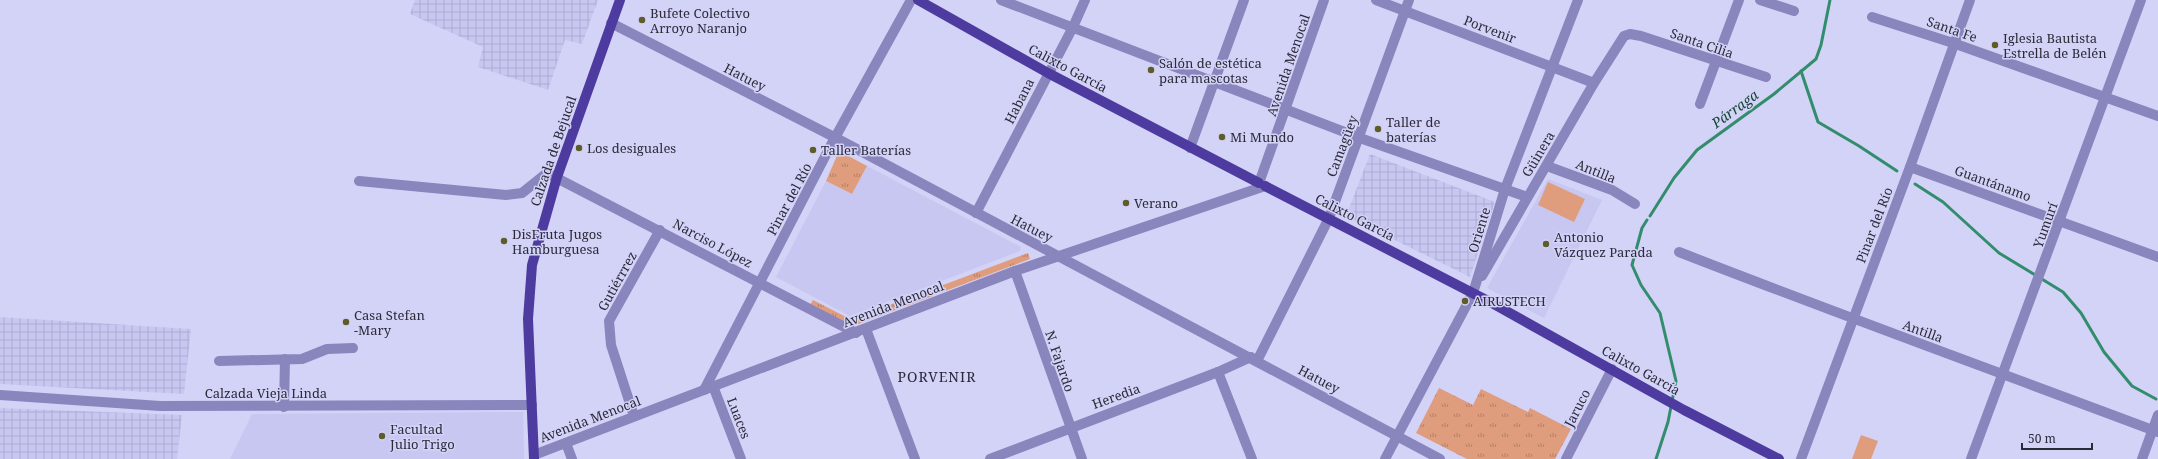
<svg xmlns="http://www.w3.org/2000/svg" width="2158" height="459" font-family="'Noto Serif',serif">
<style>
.built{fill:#c8c7f2}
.industrial{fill:url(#industrial-grid)}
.grass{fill:url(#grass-tufts)}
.pitch{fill:#df9d7d}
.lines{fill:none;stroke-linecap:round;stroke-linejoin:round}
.stream{stroke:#328d6d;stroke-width:3}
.minor{stroke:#8985bd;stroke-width:10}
.major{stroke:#4e3ba0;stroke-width:10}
.poi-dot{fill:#5e5c29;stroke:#d3d2f7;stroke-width:1.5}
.labels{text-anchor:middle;stroke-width:3;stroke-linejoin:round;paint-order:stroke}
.poi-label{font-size:13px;fill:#2b2a39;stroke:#d3d2f7;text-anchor:start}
.street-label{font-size:13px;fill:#2b2a39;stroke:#d3d2f7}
.water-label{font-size:14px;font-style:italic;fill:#134634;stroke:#d3d2f7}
.neighbourhood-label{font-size:14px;letter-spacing:1px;fill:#2b2a39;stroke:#d3d2f7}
</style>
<defs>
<pattern id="industrial-grid" width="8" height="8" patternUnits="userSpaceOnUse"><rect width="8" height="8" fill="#c8c7f2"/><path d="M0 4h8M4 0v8" fill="none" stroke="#acabd0"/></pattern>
<pattern id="grass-tufts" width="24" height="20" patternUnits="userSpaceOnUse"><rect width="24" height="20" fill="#df9d7d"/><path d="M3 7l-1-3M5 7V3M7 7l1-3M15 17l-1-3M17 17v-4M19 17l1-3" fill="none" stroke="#b58067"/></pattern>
</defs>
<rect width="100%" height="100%" fill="#d3d2f7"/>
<!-- built -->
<g class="built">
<path d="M867,166L1021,247L1020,251L850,316L776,277L826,181L852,194Z"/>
<path d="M1548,179L1602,200L1544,318L1487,288Z"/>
<path d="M523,412L524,459H230L252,414Z"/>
</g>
<!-- industrial -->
<g class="industrial">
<path d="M415,0H598L582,44L565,40L548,90L478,67L483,47L410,14Z"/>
<path d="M1370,154L1495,202L1470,277L1346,216Z"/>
<path d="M0,317L191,329L184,394L0,384Z"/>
<path d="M0,408L182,415L177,459H0Z"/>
</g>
<!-- grass -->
<g class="grass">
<path d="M839,151L867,166L852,194L826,181Z"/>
<path d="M1028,253L1030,259L940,293L938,287Z"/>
<path d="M930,289L933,296L853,326H849L852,320Z"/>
<path d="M813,300L848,318L845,323L810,305Z"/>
<path d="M1439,388L1473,405L1481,389L1528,412L1530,408L1571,429L1555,459H1467L1416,433Z"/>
</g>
<!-- pitch -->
<g class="pitch">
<path d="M1548,182L1585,199L1574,222L1538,205Z"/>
<path d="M1861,435L1878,441L1871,459H1852Z"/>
</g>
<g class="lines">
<!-- stream -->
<g class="stream">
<path d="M1801,71L1818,122L1859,146L1897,171"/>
<path d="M1915,184L1943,202L1999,253L2063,292L2081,313L2104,352L2132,386L2156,399"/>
<path d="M1650,216L1674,178L1697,150L1774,94L1816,59L1821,45L1830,0"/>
<path d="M1647,220L1642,228L1632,265L1641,285L1660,313L1676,381L1668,422L1656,459"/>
</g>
<!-- minor -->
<g class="minor">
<path d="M1001,0L1360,138L1527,197"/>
<path d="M1376,0L1594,83"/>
<path d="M1760,0L1794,11"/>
<path d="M1872,17L1953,43L2158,116"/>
<path d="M611,23L836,138L1440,459"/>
<path d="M1700,104L1739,0"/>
<path d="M1190,148L1244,0"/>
<path d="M1547,166L1612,190L1635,204"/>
<path d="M1910,167L2158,257"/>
<path d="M359,181L506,195L522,193L547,173L856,333"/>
<path d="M1265,186L1259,183L1324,0"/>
<path d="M976,213L1073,27L1085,0"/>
<path d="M1679,252C1838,314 1998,372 2158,432"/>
<path d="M1015,271L1082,459"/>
<path d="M1482,276L1594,83L1624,36L1630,34L1641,36L1766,77"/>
<path d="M866,329L915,459"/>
<path d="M219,361L302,359L327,349L353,348"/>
<path d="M1257,361L1329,218L1409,0"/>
<path d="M1218,372L1252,459"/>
<path d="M713,386L741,459"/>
<path d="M704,390L831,145L911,0"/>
<path d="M0,395L160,406L532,405"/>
<path d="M284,407L285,359"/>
<path d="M634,416L611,345L609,321L660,230"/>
<path d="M566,443L572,459"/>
<path d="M534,455L1015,271L1265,186"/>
<path d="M990,459L1218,372L1251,357"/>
<path d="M1385,459L1473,293L1505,189L1578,0"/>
<path d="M1566,459L1612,369"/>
<path d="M1801,459L1910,167L1970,0"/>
<path d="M1971,459L2141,0"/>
<path d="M2142,459L2158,415"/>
</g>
<!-- major -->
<g class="major">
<path d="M918,0L1048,73L1259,183"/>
<path d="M1265,186L1490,302L1684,410L1779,459"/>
<path d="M534,459L528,319L532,265L557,177L620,0"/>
</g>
</g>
<!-- markers -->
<g class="poi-dot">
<circle cx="642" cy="20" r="4"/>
<circle cx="1995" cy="45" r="4"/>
<circle cx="1151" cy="70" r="4"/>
<circle cx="1378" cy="129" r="4"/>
<circle cx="1222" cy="137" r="4"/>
<circle cx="579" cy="148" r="4"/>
<circle cx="813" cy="150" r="4"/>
<circle cx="1126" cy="203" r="4"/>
<circle cx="504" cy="241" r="4"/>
<circle cx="1546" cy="244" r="4"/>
<circle cx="1465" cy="301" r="4"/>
<circle cx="346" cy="322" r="4"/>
<circle cx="382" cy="436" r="4"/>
</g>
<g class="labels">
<!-- poi labels -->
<g class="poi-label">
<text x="650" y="18">Bufete Colectivo<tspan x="650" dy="15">Arroyo Naranjo</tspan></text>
<text x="2003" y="43">Iglesia Bautista<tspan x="2003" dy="15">Estrella de Belén</tspan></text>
<text x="1159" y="68">Salón de estética<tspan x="1159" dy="15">para mascotas</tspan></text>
<text x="1386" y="127">Taller de<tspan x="1386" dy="15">baterías</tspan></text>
<text x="1230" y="142">Mi Mundo</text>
<text x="587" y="153">Los desiguales</text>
<text x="821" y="155">Taller Baterías</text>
<text x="1134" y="208">Verano</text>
<text x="512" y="239">DisFruta Jugos<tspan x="512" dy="15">Hamburguesa</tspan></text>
<text x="1554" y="242">Antonio<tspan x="1554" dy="15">Vázquez Parada</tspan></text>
<text x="1473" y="306">AIRUSTECH</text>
<text x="354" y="320">Casa Stefan<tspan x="354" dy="15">-Mary</tspan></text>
<text x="390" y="434">Facultad<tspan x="390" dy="15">Julio Trigo</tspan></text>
</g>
<!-- street labels -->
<g class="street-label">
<text transform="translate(1490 29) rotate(21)" y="5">Porvenir</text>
<text transform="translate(1952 29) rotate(19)" y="5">Santa Fe</text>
<text transform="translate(1702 43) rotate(19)" y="5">Santa Cilia</text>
<text transform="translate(1288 65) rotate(-71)" y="5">Avenida Menocal</text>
<text transform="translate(1068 68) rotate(28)" y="5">Calixto García</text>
<text transform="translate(745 77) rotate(27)" y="5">Hatuey</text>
<text transform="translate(1019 101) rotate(-63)" y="5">Habana</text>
<text transform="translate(1342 146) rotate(-69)" y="5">Camagüey</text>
<text transform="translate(553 151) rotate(-71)" y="5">Calzada de Bejucal</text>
<text transform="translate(1538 154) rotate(-59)" y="5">Güinera</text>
<text transform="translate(1596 171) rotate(22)" y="5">Antilla</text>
<text transform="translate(1993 183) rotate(20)" y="5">Guantánamo</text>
<text transform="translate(789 199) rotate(-62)" y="5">Pinar del Río</text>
<text transform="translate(1355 217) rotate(27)" y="5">Calixto García</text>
<text transform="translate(1874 225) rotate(-69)" y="5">Pinar del Río</text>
<text transform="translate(2045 225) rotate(-70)" y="5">Yumurí</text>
<text transform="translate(1032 228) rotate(27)" y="5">Hatuey</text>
<text transform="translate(1479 230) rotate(-73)" y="5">Oriente</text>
<text transform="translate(713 243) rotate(28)" y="5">Narciso López</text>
<text transform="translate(617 281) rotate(-61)" y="5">Gutiérrrez</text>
<text transform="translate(893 304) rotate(-21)" y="5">Avenida Menocal</text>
<text transform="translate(1923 331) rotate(20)" y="5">Antilla</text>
<text transform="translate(1060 361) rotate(71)" y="5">N. Fajardo</text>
<text transform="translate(1641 370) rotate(29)" y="5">Calixto García</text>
<text transform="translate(1319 379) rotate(28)" y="5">Hatuey</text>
<text x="266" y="398">Calzada Vieja Linda</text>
<text transform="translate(1116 396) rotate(-20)" y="5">Heredia</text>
<text transform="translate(1577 408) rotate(-63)" y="5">Jaruco</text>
<text transform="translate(739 418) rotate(69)" y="5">Luaces</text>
<text transform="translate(590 419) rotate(-21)" y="5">Avenida Menocal</text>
</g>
<!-- water labels -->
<g class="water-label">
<text transform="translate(1735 109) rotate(-36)" y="5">Párraga</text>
</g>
<!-- neighbourhood labels -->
<g class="neighbourhood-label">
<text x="937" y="382">PORVENIR</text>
</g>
</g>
<!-- scale -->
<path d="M2022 443v6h70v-6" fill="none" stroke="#2b2a39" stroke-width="2"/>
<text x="2028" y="443" font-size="12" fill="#2b2a39" stroke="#d3d2f7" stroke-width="3" paint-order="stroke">50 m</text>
</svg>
